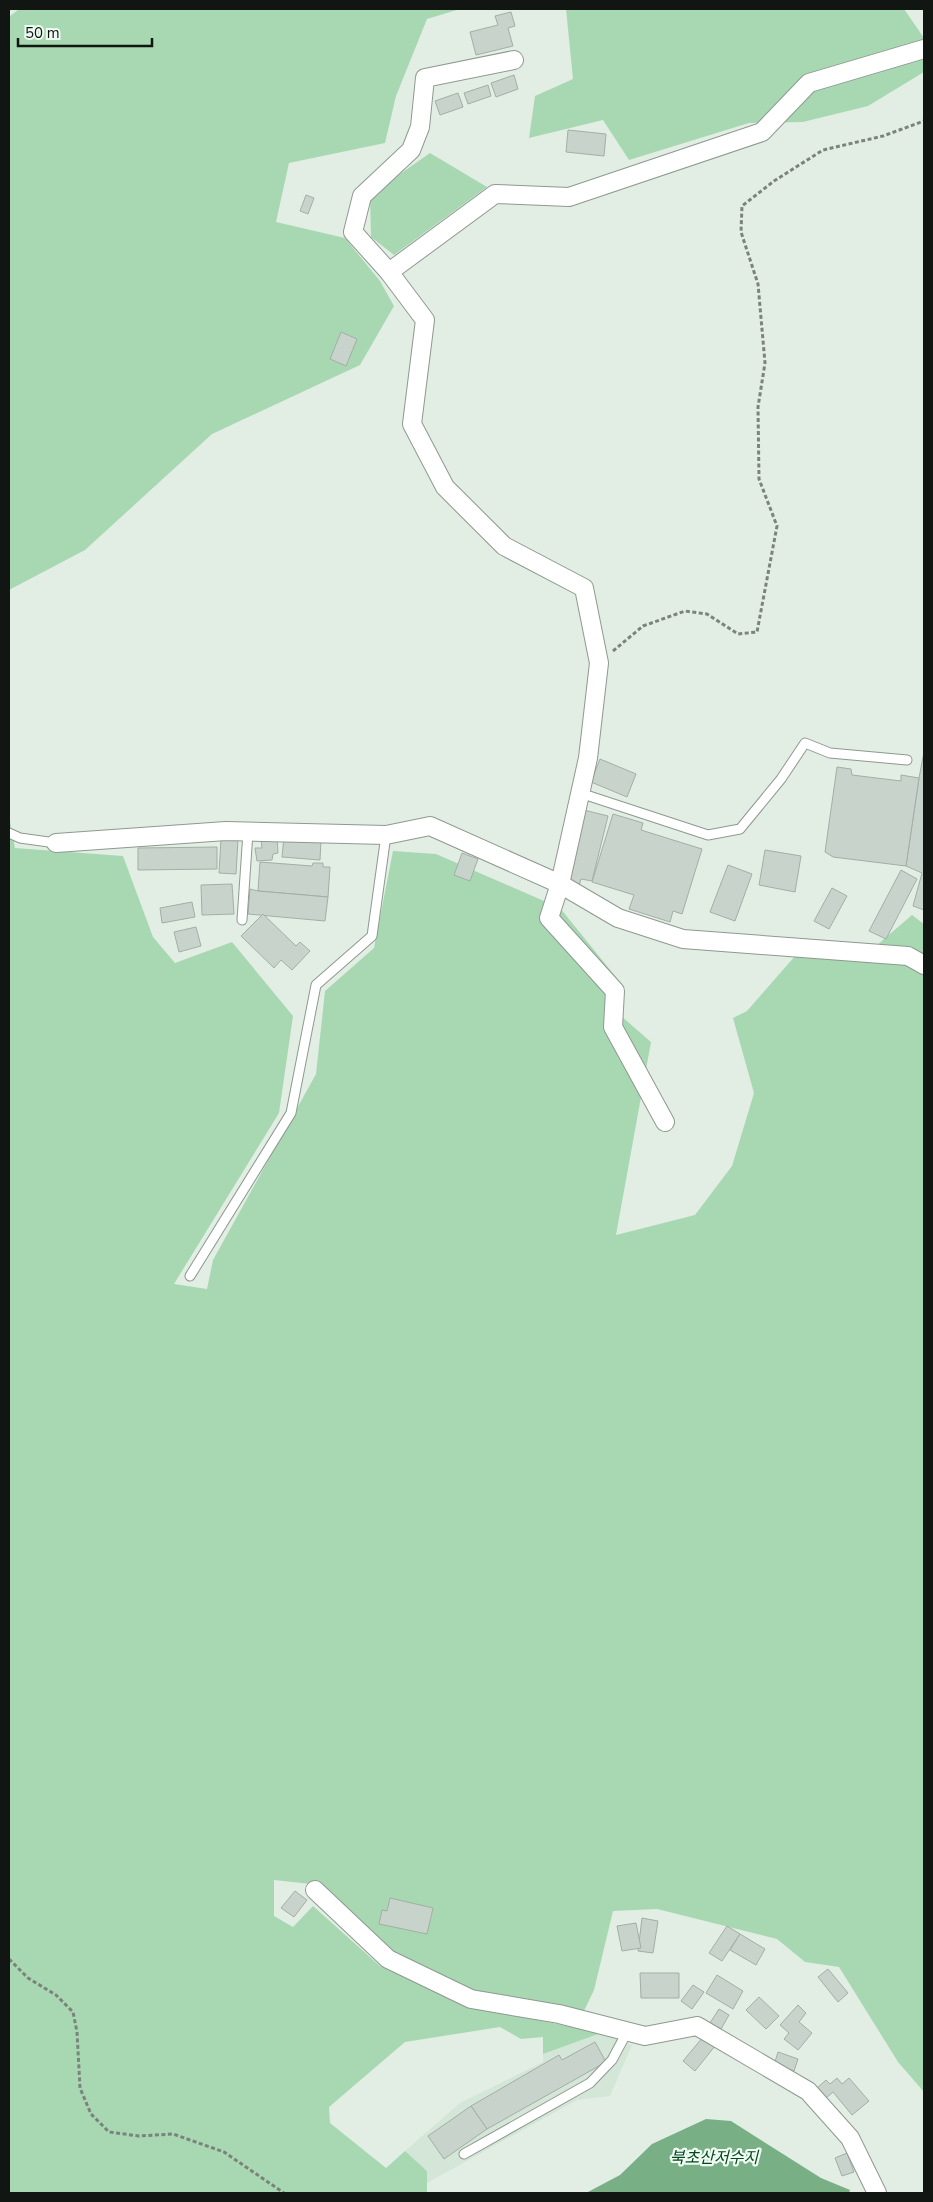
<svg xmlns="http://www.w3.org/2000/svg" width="933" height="2202" font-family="'Nunito Sans','Noto Sans KR',sans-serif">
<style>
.built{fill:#d3e6d7}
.green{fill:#a8d8b2}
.water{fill:#78af85}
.building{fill:#c8d4cb;stroke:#a3aea5}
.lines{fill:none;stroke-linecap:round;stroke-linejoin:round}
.service-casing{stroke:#8e9990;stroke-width:11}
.minor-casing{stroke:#8e9990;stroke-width:20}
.path{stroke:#7b837c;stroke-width:3;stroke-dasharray:4 2.5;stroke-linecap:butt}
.service{stroke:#fff;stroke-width:9}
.minor{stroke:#fff;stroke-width:18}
.labels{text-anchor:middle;stroke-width:4.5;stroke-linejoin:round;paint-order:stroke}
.water-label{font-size:16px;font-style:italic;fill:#054820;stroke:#effbf2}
</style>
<rect width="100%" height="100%" fill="#e2eee4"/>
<!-- built -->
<path class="built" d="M601,2033L632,2045L610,2096L577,2100L427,2183V2171L405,2151L460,2103L543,2062V2054Z"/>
<!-- green -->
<g class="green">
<path d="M19,9H460L427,19L396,96L385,143L289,163L276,222L345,238L380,281L394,306L360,365L212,434L85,550L9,590V17Z"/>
<path d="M566,9H904L924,38V72L868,106L803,122L749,123L629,160L603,120L529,138L535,96L573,79Z"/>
<path d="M430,153L487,187L394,255L371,237L370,195Z"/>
<path d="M9,816L15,848L123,856L153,937L175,963L232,942L293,1016L279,1113L174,1284L207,1289L213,1260L316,1074L325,991L374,948L393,851L436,854L560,908L624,987L620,1015L651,1042L616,1235L695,1215L732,1166L754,1093L733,1018L747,1011L810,939L876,946L912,915L924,924V2092L898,2062L839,1967L805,1962L777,1939L657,1909L613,1911L594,1990L583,2013L472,1991L393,1955L320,1885L274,1880V1916L293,1927L313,1906L380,1966L478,2008L601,2033L543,2054V2037L521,2039L500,2027L405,2042L329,2107L330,2123L386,2168L405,2151L427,2171V2193H9Z"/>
</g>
<!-- water -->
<path class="water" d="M706,2119L731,2121L821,2178L850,2190L849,2193H586L620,2175L652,2144Z"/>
<!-- building -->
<g class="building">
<path d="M511,12L515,26L508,28L513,46L476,55L470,32L498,25L495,16Z"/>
<path d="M514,75L518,89L496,97L491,83Z"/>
<path d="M488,85L491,96L468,104L464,93Z"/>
<path d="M458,93L463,107L440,115L435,101Z"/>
<path d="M568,130L606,134L604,156L566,152Z"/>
<path d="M306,195L314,198L308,214L300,211Z"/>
<path d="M341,332L357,339L346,366L330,359Z"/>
<path d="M924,752V910L913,906L922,873L906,866L919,778Z"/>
<path d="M600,759L636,774L627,797L591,782Z"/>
<path d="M837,767L851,769L852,775L901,781V775L919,778L906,866L833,857L825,852Z"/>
<path d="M584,810L608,816L592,881L581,879L579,886L565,883Z"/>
<path d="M613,814L643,823L641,830L702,849L682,914L673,911L670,922L629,909L634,895L592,882Z"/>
<path d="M284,837L321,840L320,860L282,857Z"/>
<path d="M277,838L278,853L273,854L272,860L257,861L255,848H262L261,839Z"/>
<path d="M221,839H238L236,874L219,873Z"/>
<path d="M217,847V869L138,870V848Z"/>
<path d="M765,850L801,856L795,892L759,885Z"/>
<path d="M462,853L478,859L470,881L454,875Z"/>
<path d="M260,862L312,866L313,863H323V867H330L328,897L258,891Z"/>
<path d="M728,865L752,874L735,921L710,912Z"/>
<path d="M901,870L917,879L886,939L869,931Z"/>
<path d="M232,884L234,914L202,915L201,885Z"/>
<path d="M832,888L847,896L829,929L814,921Z"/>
<path d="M250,889L258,891L328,897L325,921L248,914Z"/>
<path d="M192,902L195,917L162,923L160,908Z"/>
<path d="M263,914L296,946L300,942L310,951L292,970L281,960L274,968L241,936Z"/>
<path d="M196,927L201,946L179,952L174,932Z"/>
<path d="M295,1891L307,1900L294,1917L281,1908Z"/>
<path d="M390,1898L433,1908L427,1934L379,1924L382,1910L387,1911Z"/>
<path d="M642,1918L658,1921L653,1953L638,1951Z"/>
<path d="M636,1923L641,1948L622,1951L617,1926Z"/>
<path d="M727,1926L740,1934L722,1961L709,1953Z"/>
<path d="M740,1934L765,1949L756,1965L730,1950Z"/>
<path d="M828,1969L848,1993L838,2002L818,1977Z"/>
<path d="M640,1973H679V1998H641Z"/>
<path d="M717,1975L743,1991L733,2009L706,1993Z"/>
<path d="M693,1985L704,1992L692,2009L681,2001Z"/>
<path d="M759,1997L779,2016L766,2029L746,2010Z"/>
<path d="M798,2005L806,2013L799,2022L812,2033L798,2050L784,2039L789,2033L780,2025Z"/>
<path d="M719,2009L729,2015L721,2029L710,2023Z"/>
<path d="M703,2037L715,2046L695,2071L683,2061Z"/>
<path d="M595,2042L606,2062L487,2129L471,2106L559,2055L562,2060Z"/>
<path d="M778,2052L798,2059L794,2071L774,2065Z"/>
<path d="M837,2078L842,2084L849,2078L869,2101L852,2115L833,2092L826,2098L817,2088L826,2080L830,2084Z"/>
<path d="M471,2106L487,2129L444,2159L428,2136Z"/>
<path d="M847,2153L854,2172L842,2176L835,2158Z"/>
</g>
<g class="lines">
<!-- service casing -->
<g class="service-casing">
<g id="service">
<path d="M580,793L708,835L740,829L781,779L805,743L830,753L907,760"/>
<path d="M9,833L20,838L56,843"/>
<path d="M242,920L248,832"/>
<path d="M190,1276L291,1113L316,985L372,936L386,835"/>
<path d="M464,2154L590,2083L612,2060L627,2032"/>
</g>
</g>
<!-- minor casing -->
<g class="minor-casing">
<g id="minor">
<path d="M389,272L353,232L362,196L411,150L420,127L425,78L514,60"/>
<path d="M56,843L226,831L386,835L430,826L560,884L618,918L683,939L908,956L924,965"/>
<path d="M665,1122L613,1027L615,991L549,918L560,884L588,758L599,663L584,588L504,546L445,487L412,424L425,320L389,272L495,194L569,197L762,132L809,83L924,49"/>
<path d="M315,1890L388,1959L471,1999L559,2014L645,2036L697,2026L808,2091L850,2138L877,2193"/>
</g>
</g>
<!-- path -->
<g class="path">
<path d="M613,651L643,626L685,611L707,614L738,634L757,632L777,526L759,479L758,407L765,363L758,284L741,232L742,206L774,181L823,150L883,136L924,121"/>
<path d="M9,1959L28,1978L56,1995L73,2012L77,2032L80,2088L91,2114L109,2132L139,2136L173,2134L224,2152L284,2193"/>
</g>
<!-- service -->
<use href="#service" class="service"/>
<!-- minor -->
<use href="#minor" class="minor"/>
</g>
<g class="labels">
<!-- water labels -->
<g class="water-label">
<text x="714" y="2163">북초산저수지</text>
</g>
</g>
<!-- border -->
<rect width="933" height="2202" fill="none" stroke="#121612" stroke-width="20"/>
<!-- scale -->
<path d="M18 38v8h134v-8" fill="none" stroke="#121612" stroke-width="2.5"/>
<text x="25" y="38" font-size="15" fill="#121612" stroke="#effbf2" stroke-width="4" paint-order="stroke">50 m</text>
</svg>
